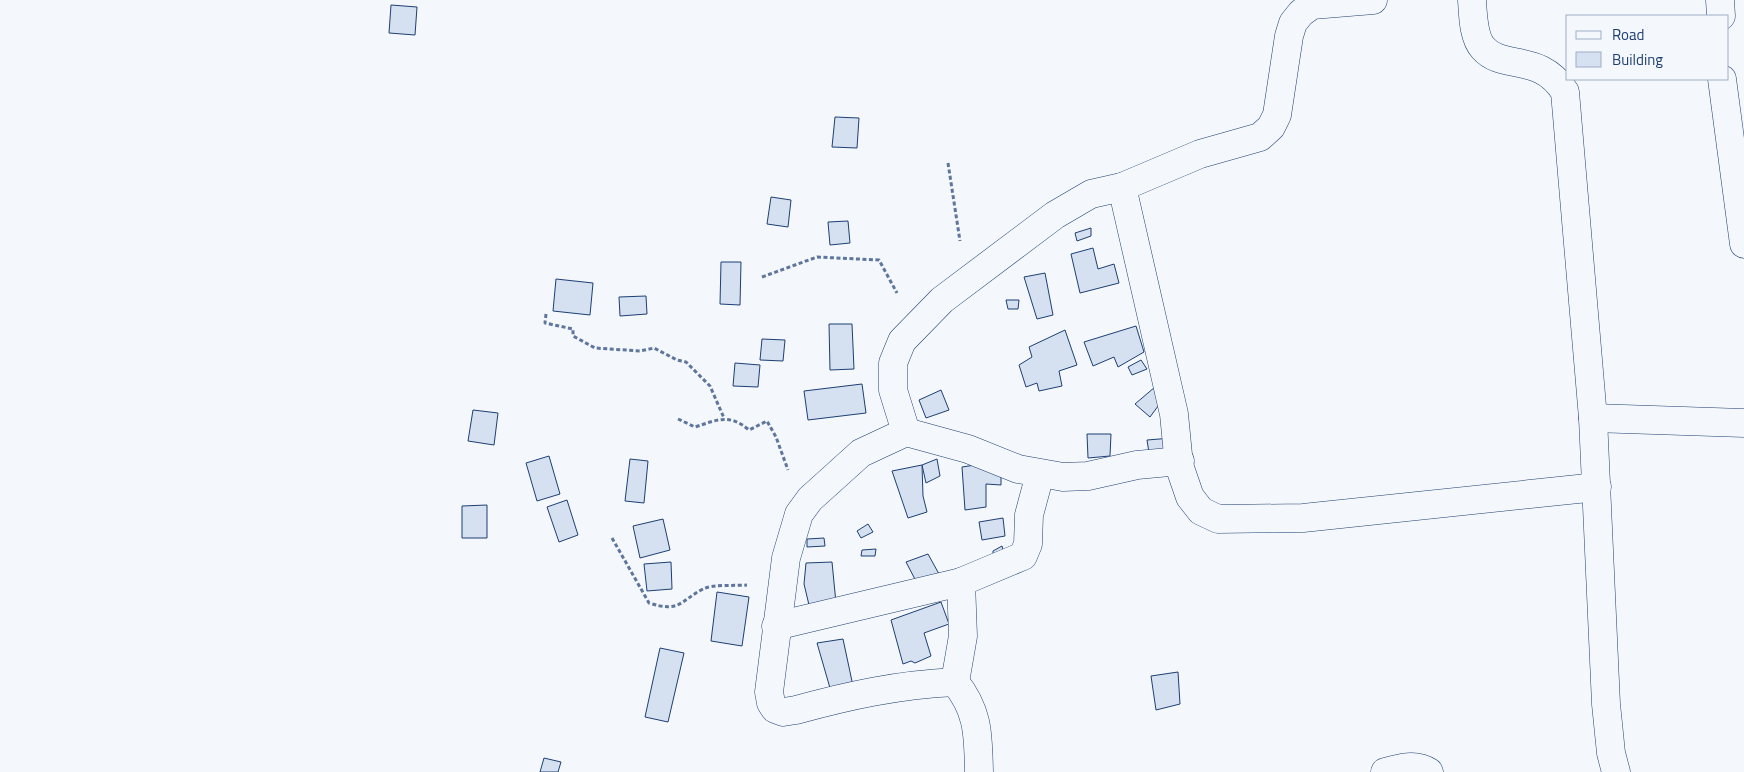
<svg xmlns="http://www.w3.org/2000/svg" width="1744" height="772" font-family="'Titillium Web',sans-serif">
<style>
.building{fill:#d5e0f0;stroke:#1d3f73}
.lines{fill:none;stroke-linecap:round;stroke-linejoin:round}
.minor-casing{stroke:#1d3f73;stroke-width:29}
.path{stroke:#5e769c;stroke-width:3;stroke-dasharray:4 2.5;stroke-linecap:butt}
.minor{stroke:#f4f7fb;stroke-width:28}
</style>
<rect width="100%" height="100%" fill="#f4f7fb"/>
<!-- building -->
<g class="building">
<path d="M391,5L417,7L415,35L389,33Z"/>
<path d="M835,117L859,118L857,148L832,147Z"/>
<path d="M771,197L791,200L788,227L767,224Z"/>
<path d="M848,221L850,243L830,245L828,222Z"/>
<path d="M1091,228V236L1077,241L1075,233Z"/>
<path d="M1093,248L1098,269L1114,264L1119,283L1080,293L1071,254Z"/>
<path d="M721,262H741L740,305L720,304Z"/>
<path d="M1045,273L1053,315L1037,319L1024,277Z"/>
<path d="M556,279L593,283L590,315L553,311Z"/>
<path d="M646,296L647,314L620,316L619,297Z"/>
<path d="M1006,300H1019L1018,309H1008Z"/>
<path d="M829,324H852L854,369L830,370Z"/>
<path d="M1136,326L1144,352L1118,367L1114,357L1093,366L1084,342Z"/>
<path d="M1065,330L1077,365L1059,371L1062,386L1039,391L1037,383L1026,387L1019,365L1032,357L1029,347Z"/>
<path d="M762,339L785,340L783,361L760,360Z"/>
<path d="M1141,360L1147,369L1132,375L1128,367Z"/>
<path d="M735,363L760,365L758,387L733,386Z"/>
<path d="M862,384L866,413L808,420L804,391Z"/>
<path d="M1155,387L1164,398L1150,417L1135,404Z"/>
<path d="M941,390L949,410L926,418L919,400Z"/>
<path d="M473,410L498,413L494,445L468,441Z"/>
<path d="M1087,434H1111L1110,456L1088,458Z"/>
<path d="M1172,438L1175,456L1150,459L1147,440Z"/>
<path d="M549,456L560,494L537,501L526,463Z"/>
<path d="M630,459L648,461L644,503L625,501Z"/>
<path d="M937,459L940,476L926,483L922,465Z"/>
<path d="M982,464L1001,472V485L986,484V507L965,510L962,467Z"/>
<path d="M922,465L923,496L927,512L908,518L892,471Z"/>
<path d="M567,500L578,535L559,542L547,507Z"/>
<path d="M487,505V538H462V506Z"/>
<path d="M1003,518L1005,536L982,540L979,522Z"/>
<path d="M663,519L670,550L640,558L633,526Z"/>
<path d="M868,524L873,532L861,538L857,531Z"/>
<path d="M824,538L825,546L807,547V539Z"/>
<path d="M1002,546L1004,554L993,558V551Z"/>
<path d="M876,549L875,556H861L862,550Z"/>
<path d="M928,554L939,574L917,583L906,562Z"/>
<path d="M671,562L672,589L647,591L644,564Z"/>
<path d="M832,562L836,603L809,605L804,584L806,563Z"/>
<path d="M717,592L749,597L742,646L711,641Z"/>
<path d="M941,602L949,624L924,633L931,656L915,663L911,661L903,664L891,620Z"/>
<path d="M843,639L853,686L830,688L817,643Z"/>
<path d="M660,648L684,653L668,722L645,717Z"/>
<path d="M1178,672L1180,704L1156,710L1151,676Z"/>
<path d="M544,758L561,762L558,772H540Z"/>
</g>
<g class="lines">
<!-- minor casing -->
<g class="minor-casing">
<g id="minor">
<path d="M1472,0C1473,14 1473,37 1483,48C1503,71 1540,52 1565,92L1593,418L1606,704L1611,753L1616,772"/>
<path d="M1720,0L1721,16"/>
<path d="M1722,79L1744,244"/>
<path d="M1122,187L1174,414L1179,465L1190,497L1201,511L1218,519L1303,518L1597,487"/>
<path d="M1593,418L1744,423"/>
<path d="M906,432L893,390V363L902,341L942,300L1055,215L1091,194L1122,187L1200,154L1260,137L1271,127L1277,115L1289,36L1293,23L1301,13L1312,5L1373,0"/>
<path d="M776,626L961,582L1023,556L1028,544L1029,515L1040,474"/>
<path d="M955,682L963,636L961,582"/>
<path d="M979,772C978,735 979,712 955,682C897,685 851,695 796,710L783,712L775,709L771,703L769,692L786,558L799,514L810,499L861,453L906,432L968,449L1018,469L1063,477L1088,476L1137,465L1180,461"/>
<path d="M1385,772C1399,768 1416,763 1429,772"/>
</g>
</g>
<!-- path -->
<g class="path">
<path d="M948,163L960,241"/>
<path d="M762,277L817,257L879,260L897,293"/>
<path d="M546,314L545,323L573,329V336L595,348L640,351L654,348L677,360L686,362L710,386L724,418"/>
<path d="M678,419L695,427C717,420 729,413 749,430L767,421L776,437L788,470"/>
<path d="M612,538L649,603C680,613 680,601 703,589C714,584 734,586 747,585"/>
</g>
<!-- minor -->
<use href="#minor" class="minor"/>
</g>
<!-- legend -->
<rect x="1566" y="15" width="162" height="65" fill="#f4f7fb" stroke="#9eadc5"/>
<rect x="1576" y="31" width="25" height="8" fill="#f4f7fb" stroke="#9eadc5"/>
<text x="1612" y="40" font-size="15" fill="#1d3f73">Road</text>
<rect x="1576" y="52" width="25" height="15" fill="#d5e0f0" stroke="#9eadc5"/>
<text x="1612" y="65" font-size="15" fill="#1d3f73">Building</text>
</svg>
